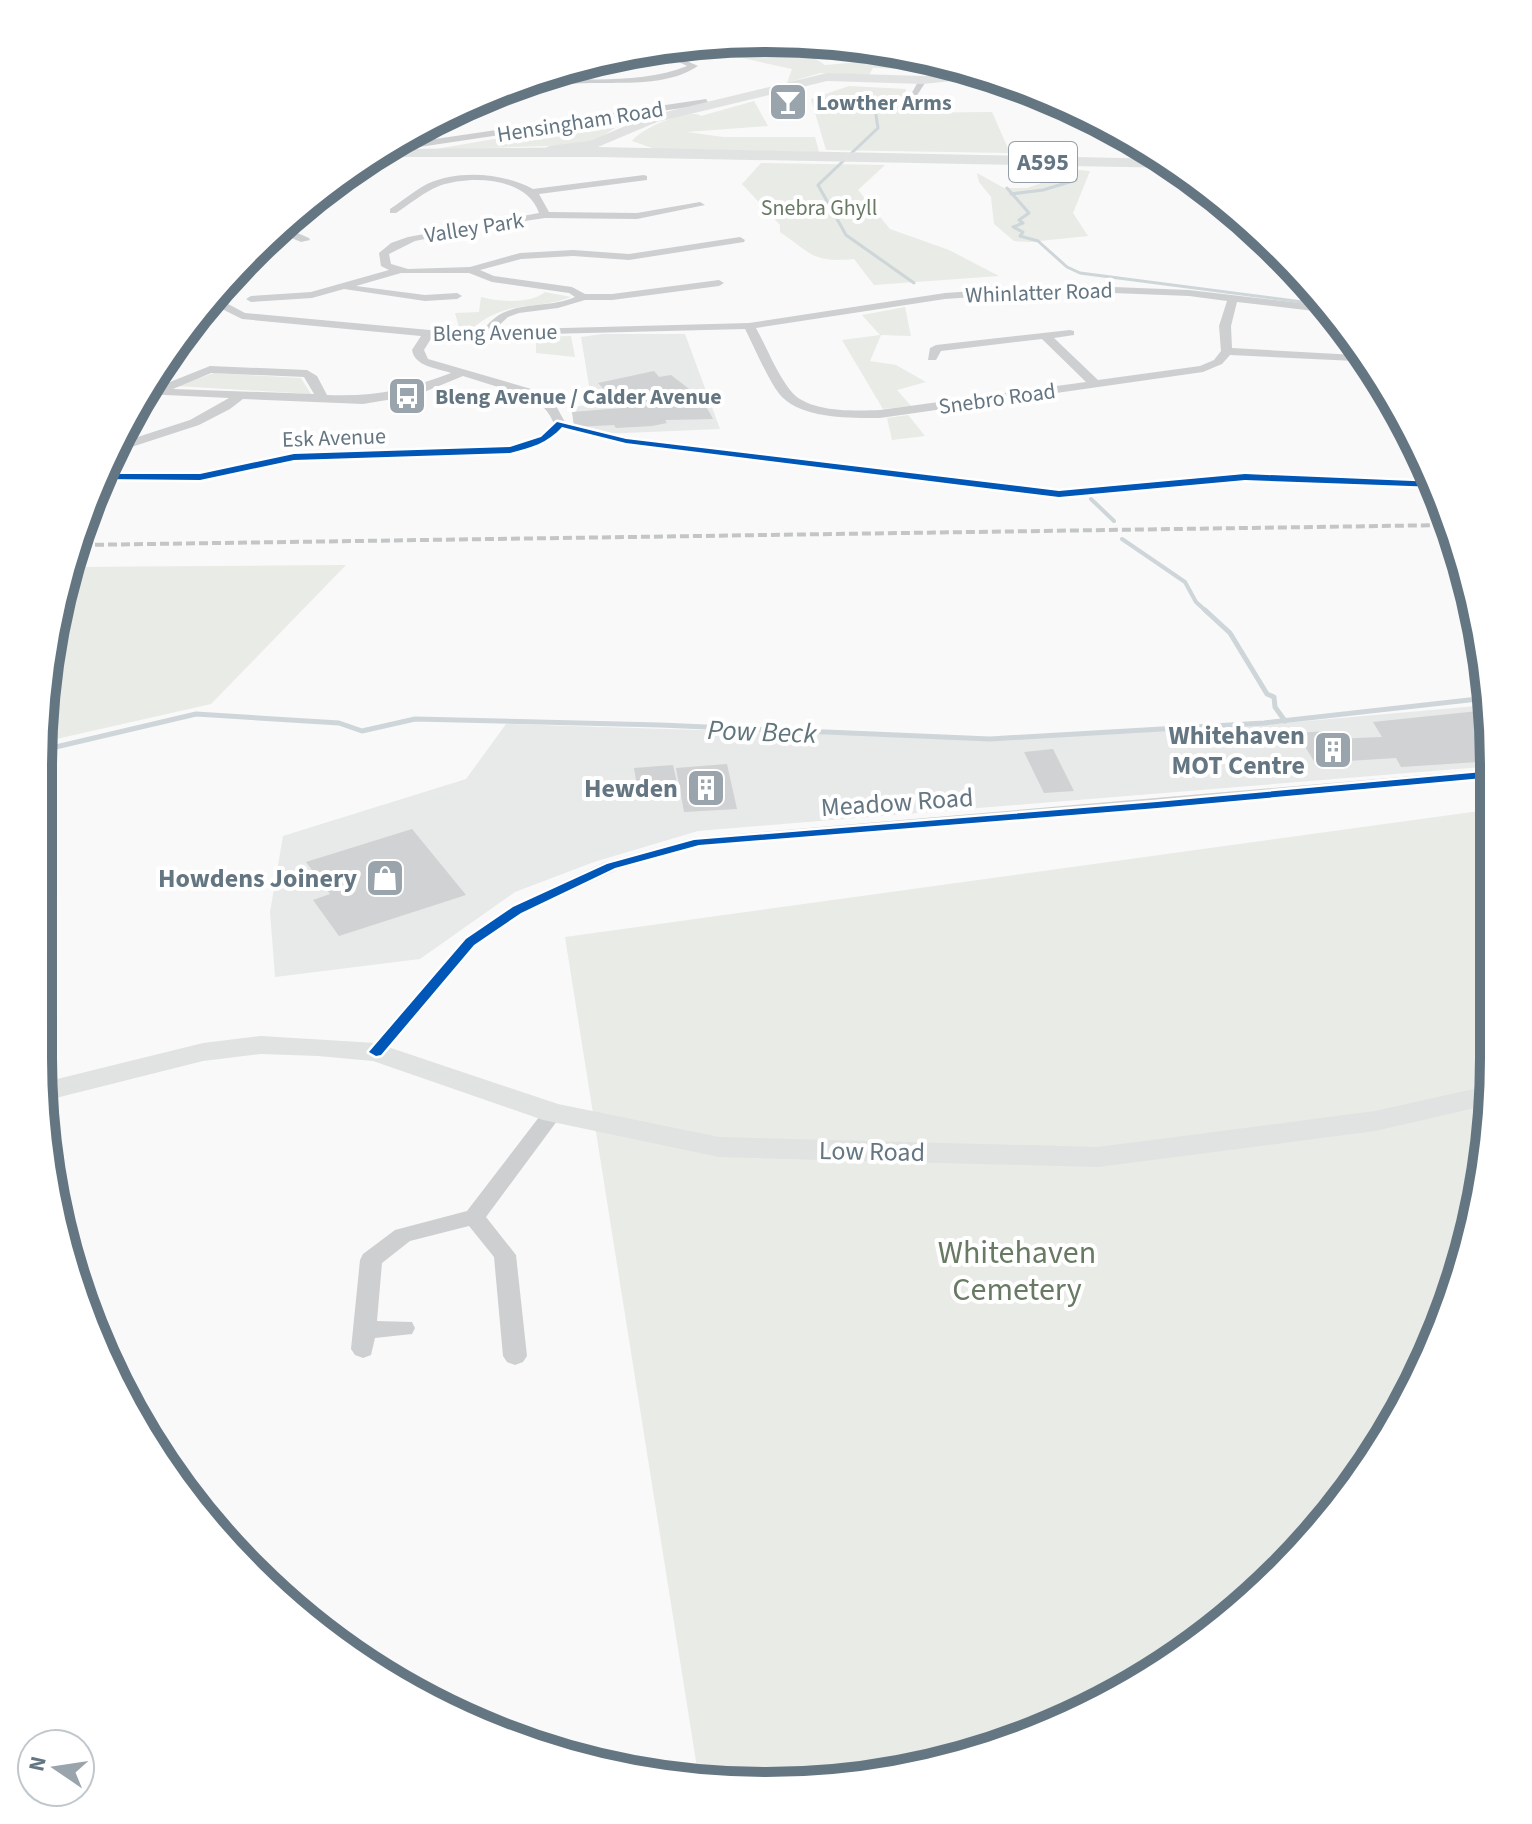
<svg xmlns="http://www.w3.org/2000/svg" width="1532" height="1824" font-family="'Source Sans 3',sans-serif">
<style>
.built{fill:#e8e9e9}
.green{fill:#e8ebe6}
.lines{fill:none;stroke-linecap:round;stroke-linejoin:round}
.stream-far2{stroke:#ced6d9;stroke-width:3}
.stream-far1{stroke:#ced6d9;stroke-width:4}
.stream{stroke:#ced6d9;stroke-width:5}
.building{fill:#d0d2d3}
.street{fill:#cecfd0;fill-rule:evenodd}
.secondary{fill:#e1e2e2;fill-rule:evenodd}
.highway{fill:#e1e2e2;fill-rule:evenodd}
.rail{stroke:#c3c5c6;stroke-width:4;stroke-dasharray:9 4;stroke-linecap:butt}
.cycleway-casing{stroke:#fff;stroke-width:5}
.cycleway{fill:#0057b8;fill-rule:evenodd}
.labels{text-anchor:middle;stroke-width:8;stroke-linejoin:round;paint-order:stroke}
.far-poi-label{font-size:22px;font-weight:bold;fill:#657683;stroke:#fff;text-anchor:start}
.far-street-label{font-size:22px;fill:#657683;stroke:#fff}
.far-park-label{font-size:22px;fill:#687a64;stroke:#fff}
.shield{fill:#fff;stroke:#939fa8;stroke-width:2}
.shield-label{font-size:24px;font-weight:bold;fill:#657683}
.poi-label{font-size:26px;font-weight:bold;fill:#657683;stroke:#fff;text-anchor:end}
.street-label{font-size:26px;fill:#657683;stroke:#fff}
.water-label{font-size:28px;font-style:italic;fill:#60757c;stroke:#fff}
.near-park-label{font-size:32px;fill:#687a64;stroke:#fff}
.rim{fill:none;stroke:#657683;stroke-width:10}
</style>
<rect width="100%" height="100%" fill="#f9f9f9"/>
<!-- built -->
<g class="built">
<path d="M603,334H685L720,429L601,434L581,429L573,407L592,404L581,337Z"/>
<path d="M1488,705L1494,766L698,831L594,862L515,892L420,959L275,977L270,912L283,836L466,779L506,724L992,739L1239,727Z"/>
</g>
<!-- green -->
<g class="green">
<path d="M766,38L788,41L825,65L873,61L941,63L943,70L873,68L869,75L820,73L787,83L792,69L687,46Z"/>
<path d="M849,86L906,89L902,113L992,112L1010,153L826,150L811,99Z"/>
<path d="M754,101L768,126L687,132L723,137H815L819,152L655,149L632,141C643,127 690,108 701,116Z"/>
<path d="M587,123L615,128L597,140L574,145L430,150Z"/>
<path d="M761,163L885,165L858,190L890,229L949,250L999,276L874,285L854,259C813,263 812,254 780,232V225L742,184Z"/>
<path d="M1079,170L1090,171L1073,213L1088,236L1030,242L1014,241L994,224L991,197L979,182L977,173L1004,188H1027Z"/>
<path d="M545,292L571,297C536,311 507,299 474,327H459L455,313L479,312L481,297C498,302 531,304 545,292Z"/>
<path d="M905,307L911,336L881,335L870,361L896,365L926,382L897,390L911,406L883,409L842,340L880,335L862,315Z"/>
<path d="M571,336L575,357L536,353V337Z"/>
<path d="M214,373L301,378L311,394L176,386Z"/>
<path d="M908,415L925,436L892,440L887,418Z"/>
<path d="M346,565L211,704L43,742L44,671L76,567Z"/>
<path d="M1494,809L1492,1106L1456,1292L1396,1422L1281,1572L1171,1663L1044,1731L861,1780H699L565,937Z"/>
</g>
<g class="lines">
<!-- stream-far2 -->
<g class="stream-far2">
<path d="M801,41L844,59"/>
<path d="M873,96L878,128L818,185L846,235L914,283"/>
<path d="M1007,188L1029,213L1019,220L1023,223L1013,227L1023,232L1020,236L1038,241L1067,267L1080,273L1325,305"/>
<path d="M1011,194L1043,190L1076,180"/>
</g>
<!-- stream-far1 -->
<g class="stream-far1">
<path d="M1091,499L1114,521"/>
<path d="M1122,539L1185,582L1196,602L1207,612"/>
</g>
<!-- stream -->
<g class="stream">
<path d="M1205,610L1230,633L1267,694L1274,697L1275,707L1285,721"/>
<path d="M43,750L196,714L339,723L362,731L415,719L660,725L990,739L1264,723L1487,698"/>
</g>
</g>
<!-- building -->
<g class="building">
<path d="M654,371L659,377L671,375L702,399L713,419L665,420L667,423L652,426L616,428L614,425L574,427L572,412L622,408L598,383Z"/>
<path d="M1488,710L1494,761L1401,767L1396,758L1315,763L1297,733L1327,731L1332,739L1382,737L1373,722Z"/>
<path d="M1053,749L1074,791L1044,793L1024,752Z"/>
<path d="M727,764L737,809L684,812L676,768Z"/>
<path d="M673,765L677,783L637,786L634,768Z"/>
<path d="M412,829L466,895L339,936L313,900L330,894L306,862Z"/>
</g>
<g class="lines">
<!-- street -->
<g class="street">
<path d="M671,54L698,66C662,90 609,80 568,84C538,86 506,101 475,101L485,95L556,82L564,77L566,70L574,67L572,79C609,80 653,80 687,66L671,58Z"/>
<path d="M952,65L962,68L951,69Z"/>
<path d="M920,78L927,80L914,100H908Z"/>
<path d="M706,99L709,104L406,149L402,147L408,143Z"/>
<path d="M644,175L647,176V180L539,194L549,212L637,213L700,202L705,205L637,219L545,218L484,227L415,241L389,254L391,264L408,269L470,267L520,253L573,250L629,254L740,237L745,240L744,242L629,260L573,256L521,259L480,270L494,276L572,287L585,294H612L719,280L724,283L719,286L612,300H585L558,308L519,313L508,317L494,330L749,323L945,293L1062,285L1189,290L1326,306L1331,313L1237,302L1231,326L1232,348L1355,355L1361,358L1355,361L1230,355L1222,364L1203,372L880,418C851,418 804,419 782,397C770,385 754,346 745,329L432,337L424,350L428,359L538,391L555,404L566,424L549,441L510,454L294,461L200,481H102L104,473H200L294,453L510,446L534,439L554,424C549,411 541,404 530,397L463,376L417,395L363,404L243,399L230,409L199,425L110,454L113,445L190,420L229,398L144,394L148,388H155L210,366L307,370L317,376L327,395C374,397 407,390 451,373C437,368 415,367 412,350L421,336L242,319L208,302L213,296L245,313L451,332L483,331C505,297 543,311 575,297L569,293L492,282L469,273H401L356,286L425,295L457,293L462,296L457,299L425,301L344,289L312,298L251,302L246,299L251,296L311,292L389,270L381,266L379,253L391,243L408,237L539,213C527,177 471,175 439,186C424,192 410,204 396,213H390V209C402,201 414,191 427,184C459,169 503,173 533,189ZM1062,291L1189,296L1227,301L1219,326L1221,351L1214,360L1200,366L1098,380L1054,338L1074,335V331L1070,330L936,345L930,348L928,360H936L941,351L1042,339L1086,382L880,410C854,411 807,413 790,390C776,372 767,348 756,328L945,299ZM211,373L304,377L314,394L173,389Z"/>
<path d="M281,226L309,238L310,240L301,242L275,231Z"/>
<path d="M1494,769V779L699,847L617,870L523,914L476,946L383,1056L376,1058L366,1052L464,938L511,906L605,862L692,838Z"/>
<path d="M553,1106L560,1108L563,1113L486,1217L516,1255L527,1356L523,1362L515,1365L507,1362L503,1356L494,1257L469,1226L410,1241L382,1263L377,1321L412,1322L415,1328L412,1334L375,1338L371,1355L363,1358L355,1355L351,1349L360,1260L363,1254L395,1230L467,1211L546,1108Z"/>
</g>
<!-- secondary -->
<g class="secondary">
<path d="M975,72L990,77L923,84L827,81L657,122L593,149L549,154L542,150L549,146L590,141L649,116L827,73L923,76Z"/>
<path d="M261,1036L376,1043L558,1104L719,1137L1098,1147L1375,1111L1492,1085V1104L1375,1131L1098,1167L719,1157L543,1120L373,1061L318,1056L261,1054L203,1061L44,1101L41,1083L203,1043Z"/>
</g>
<!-- highway -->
<path class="highway" d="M598,147L1167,159L1179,168L598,157H385L398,149Z"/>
<!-- rail -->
<path class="rail" d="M82,545L1450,525"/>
<!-- cycleway casing -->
<g class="cycleway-casing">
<g id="cycleway">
<path d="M557,422L626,439L1059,491L1245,474L1436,482L1438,487L1245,480L1059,497L626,443L562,427C548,443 530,448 510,453L294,460L200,480L102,479L104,474H200L294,454L510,447L541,437Z"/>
<path d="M1494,771V777L1157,808L699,845L615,868L521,913L474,945L381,1055L376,1056L369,1052L466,939L513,907L607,864L694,840L1157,802Z"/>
</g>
</g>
<!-- cycleway -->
<use href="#cycleway" class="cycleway"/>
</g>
<!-- icons -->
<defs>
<g id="bar-square" transform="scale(2)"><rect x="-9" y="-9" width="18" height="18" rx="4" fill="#99a4ac" stroke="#fff"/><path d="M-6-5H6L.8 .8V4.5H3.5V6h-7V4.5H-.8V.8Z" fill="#fff"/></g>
<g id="bus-square" transform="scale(2)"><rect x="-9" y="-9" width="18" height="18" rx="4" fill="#99a4ac" stroke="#fff"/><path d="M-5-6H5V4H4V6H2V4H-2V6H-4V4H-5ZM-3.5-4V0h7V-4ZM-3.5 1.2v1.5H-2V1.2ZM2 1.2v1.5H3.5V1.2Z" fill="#fff"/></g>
<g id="building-square" transform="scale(2)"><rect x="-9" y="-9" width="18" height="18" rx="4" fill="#99a4ac" stroke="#fff"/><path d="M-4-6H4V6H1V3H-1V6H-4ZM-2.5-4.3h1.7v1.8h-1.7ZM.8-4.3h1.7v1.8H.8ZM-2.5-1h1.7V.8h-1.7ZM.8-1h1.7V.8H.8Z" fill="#fff"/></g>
<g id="shop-square" transform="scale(2)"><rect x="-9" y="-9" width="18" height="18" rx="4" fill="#99a4ac" stroke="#fff"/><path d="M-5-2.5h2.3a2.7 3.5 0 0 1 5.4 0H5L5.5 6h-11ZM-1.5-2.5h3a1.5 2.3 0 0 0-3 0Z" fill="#fff"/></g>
</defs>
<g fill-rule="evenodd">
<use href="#bar-square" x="788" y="102"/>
<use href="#bus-square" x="407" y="396"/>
<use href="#building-square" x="1333" y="750"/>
<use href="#building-square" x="706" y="788"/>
<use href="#shop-square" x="385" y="878"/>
</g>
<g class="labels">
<!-- far-poi labels -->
<g class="far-poi-label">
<text x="816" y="110">Lowther Arms</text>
<text x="435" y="404">Bleng Avenue / Calder Avenue</text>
</g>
<!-- far-street labels -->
<g class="far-street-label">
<text transform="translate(580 121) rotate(-9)" y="8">Hensingham Road</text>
<text transform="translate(474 227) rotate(-9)" y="8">Valley Park</text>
<text transform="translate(1039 292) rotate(-2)" y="8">Whinlatter Road</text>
<text transform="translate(495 332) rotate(-1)" y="8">Bleng Avenue</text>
<text transform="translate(997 398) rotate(-8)" y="8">Snebro Road</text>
<text transform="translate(334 437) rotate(-2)" y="8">Esk Avenue</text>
</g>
<!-- far-park labels -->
<g class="far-park-label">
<text x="819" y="215">Snebra Ghyll</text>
</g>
<!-- shield labels -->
<rect class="shield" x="1009" y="142" width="68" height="40" rx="6"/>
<g class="shield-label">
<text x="1043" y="170">A595</text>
</g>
<!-- poi labels -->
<g class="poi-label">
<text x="1305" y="744">Whitehaven<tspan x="1305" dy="30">MOT Centre</tspan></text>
<text x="678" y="797">Hewden</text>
<text x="357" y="887">Howdens Joinery</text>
</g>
<!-- street labels -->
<g class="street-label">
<text transform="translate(897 802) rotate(-4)" y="9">Meadow Road</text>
<text transform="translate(872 1151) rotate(1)" y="9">Low Road</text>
</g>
<!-- water labels -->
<g class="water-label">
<text transform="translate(762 731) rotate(2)" y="10">Pow Beck</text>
</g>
<!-- near-park labels -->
<g class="near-park-label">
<text x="1017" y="1263">Whitehaven<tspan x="1017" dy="37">Cemetery</tspan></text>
</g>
</g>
<!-- crop -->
<path d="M0 0H1532V1824H0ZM766 52H766A714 714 0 0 1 1480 766V1058A714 714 0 0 1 766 1772H766A714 714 0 0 1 52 1058V766A714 714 0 0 1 766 52Z" fill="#fff" fill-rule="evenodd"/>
<path class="rim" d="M766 52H766A714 714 0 0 1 1480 766V1058A714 714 0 0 1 766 1772H766A714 714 0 0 1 52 1058V766A714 714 0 0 1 766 52Z"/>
<!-- north arrow -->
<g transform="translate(56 1768) rotate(283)"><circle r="38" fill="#ffffff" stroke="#c1c8cd" stroke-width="2"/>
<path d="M0-6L14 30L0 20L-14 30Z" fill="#99a4ac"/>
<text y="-12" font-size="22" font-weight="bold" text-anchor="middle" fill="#657683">N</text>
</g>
</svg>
